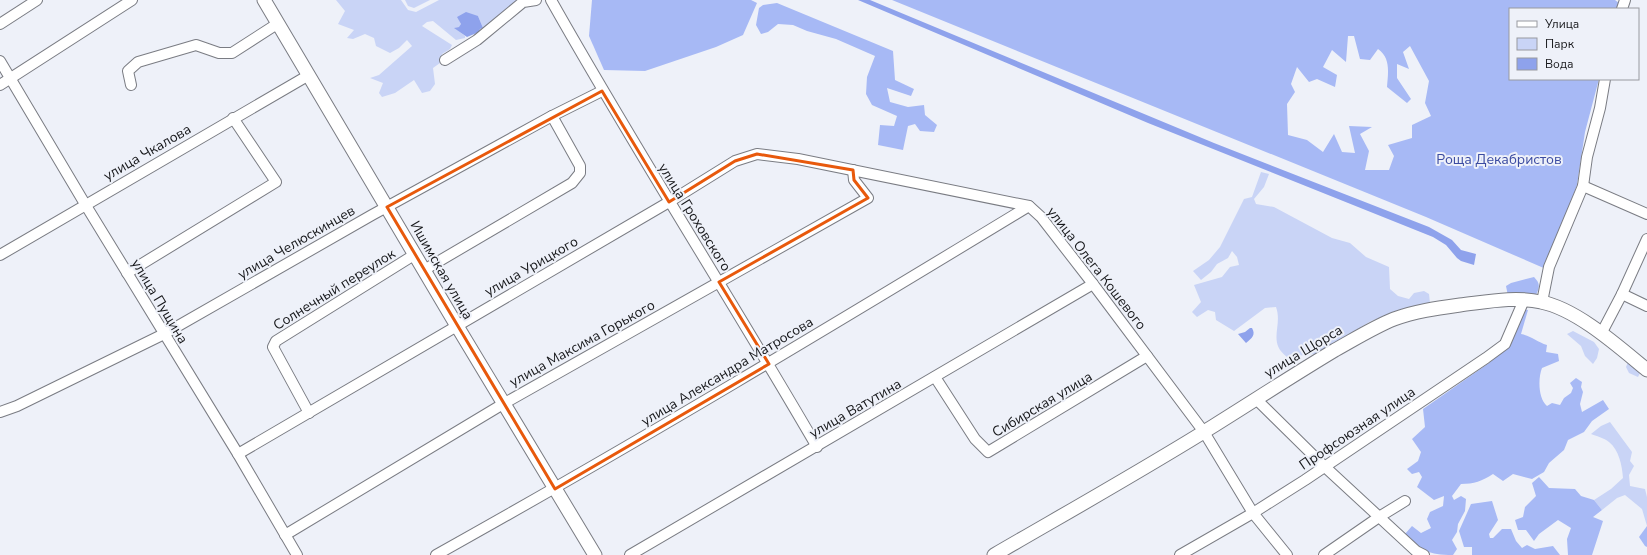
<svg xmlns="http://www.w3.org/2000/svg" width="1647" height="555" font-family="'Nunito Sans',sans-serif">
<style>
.green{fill:#c9d4f6}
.forest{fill:#a7b9f5;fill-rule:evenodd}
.water{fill:#8ea2ec}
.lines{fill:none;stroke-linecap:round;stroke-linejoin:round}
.minor-casing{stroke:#7a7c83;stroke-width:12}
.major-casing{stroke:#7a7c83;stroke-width:15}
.minor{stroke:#fff;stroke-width:10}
.major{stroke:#fff;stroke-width:13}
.marked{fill:none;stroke:#e8590c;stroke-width:3;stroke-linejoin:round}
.labels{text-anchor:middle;stroke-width:4;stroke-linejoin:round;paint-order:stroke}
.street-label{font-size:14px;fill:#16171a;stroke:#eef1f9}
.park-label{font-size:14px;fill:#3b4ba1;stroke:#eef1f9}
</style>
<rect width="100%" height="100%" fill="#eef1f9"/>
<!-- green -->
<g class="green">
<path d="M336,0H401L408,10L416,12L439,0H520L488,28H483L478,16L458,17L461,24L460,27L455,28L465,36V38L456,40L433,21L427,22L422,26L452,45L450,49L442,54L440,63L433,68L435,84L430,91L422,93L414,80L395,93L382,97L379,93L383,83L370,78L379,75L412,46L407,40L399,48L390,53L376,46L374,38L365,34L353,39L347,38L354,30L338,24L345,11Z"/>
<path d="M405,0H430L414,8L408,6Z"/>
<path d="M1261,172L1269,174L1264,187L1254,199L1256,204L1274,207L1332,238L1350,243L1366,257L1389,267L1390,289L1398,296L1409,299L1414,293L1424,291L1429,294L1430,303L1407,308L1371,321L1348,335L1323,353L1287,357C1267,342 1283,326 1276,307L1265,308L1234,331L1216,320L1215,312L1208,310L1197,317L1192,312L1201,302L1194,285L1222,277L1230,267L1239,265L1237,257L1232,251L1228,258L1217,264L1211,272L1201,280L1193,271L1209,260L1220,247L1244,199L1252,197Z"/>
<path d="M1573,331L1594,342L1599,349L1597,358L1593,364L1585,356L1581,346L1567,334Z"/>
<path d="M1628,362L1641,371L1638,377L1629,373L1626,367Z"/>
<path d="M1610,422L1632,452L1630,461L1634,466L1629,475L1630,486L1645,489L1647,497V526L1642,509L1625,495L1617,498L1602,510L1594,500L1611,489L1623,478C1622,465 1619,450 1609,442C1604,438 1596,436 1591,434L1601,426Z"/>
</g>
<!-- forest -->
<g class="forest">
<path d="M592,0H751L757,3L743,35L716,47L645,71L604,70L589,36Z"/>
<path d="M892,0H1615L1619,3L1617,9H1510V79H1599L1585,132L1577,185L1546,269L1426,217ZM1348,36H1354L1360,59L1370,60L1378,49C1391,58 1388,73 1387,87L1407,103L1411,99L1397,78V64L1409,69L1403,52L1410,46L1429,81L1425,103L1431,116L1412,125V138L1388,145L1394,156L1389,170H1365L1369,151L1360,134L1372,127L1349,126L1355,153L1342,152L1334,134L1323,152L1307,140L1288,135L1287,104L1295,92L1291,84L1297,67L1309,82L1317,79L1335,87L1337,75L1323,67L1332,50L1346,62Z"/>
<path d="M777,3L893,51L895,80L914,89L911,96L887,88L890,102L908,107L924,105L925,115L937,125L934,132L920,131L915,124L908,126L903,150L878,145L880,125L894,126L897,116L872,105L866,94L867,77L875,56L836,39L807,31L793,25L778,24L768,32L761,34L756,25L759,8L763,5Z"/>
<path d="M1534,277C1540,283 1540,287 1536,295L1508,296L1506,286L1511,283Z"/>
<path d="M1522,309L1528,310L1521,334C1531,336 1537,342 1547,345L1546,352L1558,354L1559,361L1542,368C1538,378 1538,398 1547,406L1552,403L1560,405L1564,398L1571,393L1573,388L1570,383L1576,378L1582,382L1581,387L1583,392L1580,404L1582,412L1603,400L1609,409L1592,421L1584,432L1568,440L1564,450L1549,463L1544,472L1532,479L1513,474L1503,481L1493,474C1482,481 1474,484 1461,484L1452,496L1454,500L1461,496L1466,499L1465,511L1458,524L1457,532L1452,540L1457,549L1453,555C1427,555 1424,551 1405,534L1412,526L1421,533L1431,528L1427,519L1430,512L1443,506L1444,496L1434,500L1417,487L1422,477L1419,472L1412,474L1407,469L1418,461L1421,452L1412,439L1425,427L1423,409L1489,363L1505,349Z"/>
<path d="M1539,477L1549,488L1575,489L1581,496L1594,500L1602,510L1593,517L1603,521L1592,555H1568L1567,539L1571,528L1558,520L1539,534L1534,541L1526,530H1518L1515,520L1523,517L1525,507L1536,496L1532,483Z"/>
<path d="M1492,501L1498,520L1489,534L1490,538H1493L1502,529H1511L1516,541L1522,548L1527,545L1535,549L1553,546L1560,555H1472V547H1464L1459,531L1471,504Z"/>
<path d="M1647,526V547L1645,546L1639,537Z"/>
</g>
<!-- water -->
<g class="water">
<path d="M858,0H870L1214,143L1429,227L1452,240L1461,250L1476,254L1474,265L1461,261L1457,258L1446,245L1433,237L1148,123Z"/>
<path d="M466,12L478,16L483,28L480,29L479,32L467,37L454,28L459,27L461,24L457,17Z"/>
<path d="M1250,328H1252C1256,335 1252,338 1246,343L1238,334L1245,332Z"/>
</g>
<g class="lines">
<!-- minor casing -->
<g class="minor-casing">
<g id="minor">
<path d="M551,0C636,151 730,297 817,447"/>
<path d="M1622,9L1625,0"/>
<path d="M0,24L37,0"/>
<path d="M445,60L477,40L523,2L536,0"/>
<path d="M0,61L85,204L238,454L297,555"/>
<path d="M0,85L132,0"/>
<path d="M131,85L128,71L138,62L196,45L219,53H232L277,24"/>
<path d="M1583,186L1647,214"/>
<path d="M0,255L309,75"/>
<path d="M424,270L572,183L580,173V166L552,116"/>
<path d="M127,273L276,182L233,118"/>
<path d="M1622,294L1647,306"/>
<path d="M1542,302L1549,267L1583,186L1587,157L1600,108L1605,79"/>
<path d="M1601,334L1622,294L1647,239"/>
<path d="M935,377L975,439L988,452L1147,356"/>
<path d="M1256,399L1324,466L1416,551L1424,555"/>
<path d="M0,412L17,406L164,334L372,215L552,116L602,91"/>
<path d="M309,413L273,347L276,341L414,255"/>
<path d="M238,454L669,202L735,161L757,154L798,159L1029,206L1041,217L1093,284L1204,432L1253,513L1287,555"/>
<path d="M285,535L503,404L868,198L854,180L853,170"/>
<path d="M436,555C637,443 833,325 1029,206"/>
<path d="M630,555L1093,284"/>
<path d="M1180,555L1253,513L1305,480L1486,358L1505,344L1524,300"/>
<path d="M1324,555L1379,517L1405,501"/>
</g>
</g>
<!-- major casing -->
<g class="major-casing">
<g id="major">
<path d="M264,0L457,326L595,555"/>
<path d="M994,555C1068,512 1143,470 1215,425C1255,400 1295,374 1335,350C1355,339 1374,327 1394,319C1415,311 1438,308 1460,305C1486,302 1515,296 1541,302C1577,309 1619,347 1647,370"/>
</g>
</g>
<!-- minor -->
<use href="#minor" class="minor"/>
<!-- major -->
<use href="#major" class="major"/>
</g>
<!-- marked area -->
<path class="marked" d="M602,91L669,202L735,161L757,154L853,170L854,180L868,198L719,282L769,364L555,489L387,207Z"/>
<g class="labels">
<!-- street labels -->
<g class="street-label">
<text transform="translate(147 152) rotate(-30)" y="5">улица Чкалова</text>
<text transform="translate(695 217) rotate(58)" y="5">улица Гроховского</text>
<text transform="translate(296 242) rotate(-30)" y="5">улица Челюскинцев</text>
<text transform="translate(531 266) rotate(-30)" y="5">улица Урицкого</text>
<text transform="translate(1097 268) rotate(52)" y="5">улица Олега Кошевого</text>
<text transform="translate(442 270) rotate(60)" y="5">Ишимская улица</text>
<text transform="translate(334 289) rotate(-32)" y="5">Солнечный переулок</text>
<text transform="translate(160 301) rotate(59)" y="5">улица Пущина</text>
<text transform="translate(582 343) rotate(-29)" y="5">улица Максима Горького</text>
<text transform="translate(1303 351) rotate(-31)" y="5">улица Щорса</text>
<text transform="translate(727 371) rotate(-31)" y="5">улица Александра Матросова</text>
<text transform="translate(1042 404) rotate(-31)" y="5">Сибирская улица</text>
<text transform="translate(855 408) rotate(-30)" y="5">улица Ватутина</text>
<text transform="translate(1357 428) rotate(-34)" y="5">Профсоюзная улица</text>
</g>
<!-- park labels -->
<g class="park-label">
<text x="1499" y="164">Роща Декабристов</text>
</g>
</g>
<!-- legend -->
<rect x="1509" y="8" width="130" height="72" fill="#eef1f9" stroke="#989aa0"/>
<rect x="1517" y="21" width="20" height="6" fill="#ffffff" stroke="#989aa0"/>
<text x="1545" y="28" font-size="12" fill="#16171a">Улица</text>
<rect x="1517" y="38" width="20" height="12" fill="#c9d4f6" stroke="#989aa0"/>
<text x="1545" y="48" font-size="12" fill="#16171a">Парк</text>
<rect x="1517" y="58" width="20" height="12" fill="#8ea2ec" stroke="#989aa0"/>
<text x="1545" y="68" font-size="12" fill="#16171a">Вода</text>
</svg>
